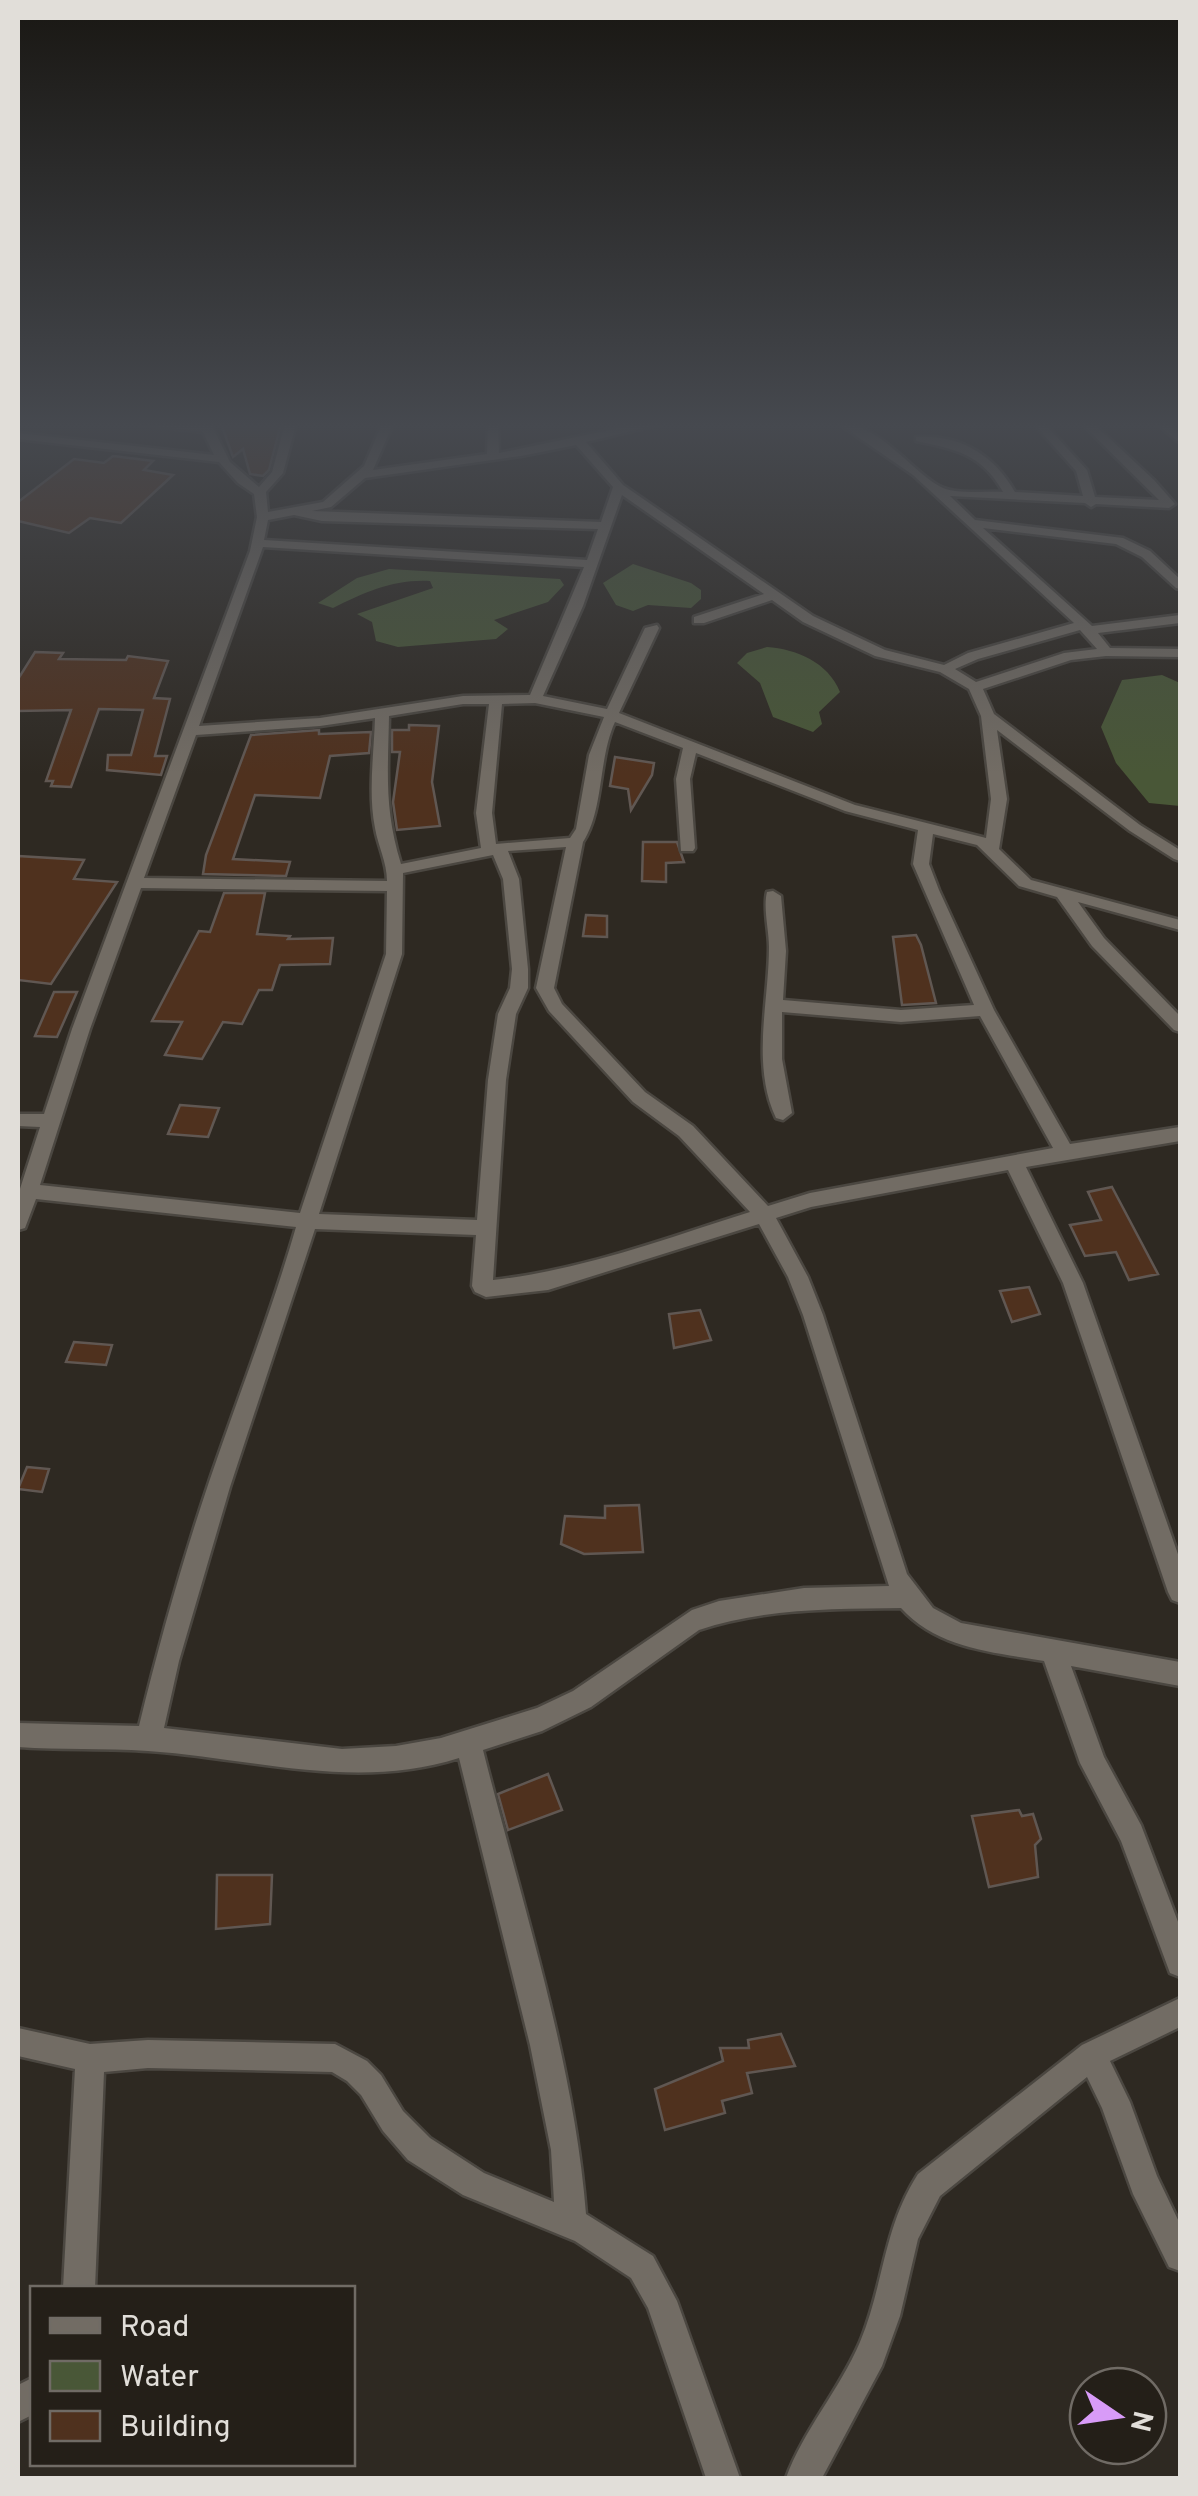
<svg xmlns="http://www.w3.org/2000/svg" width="1198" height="2496" font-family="Overpass,sans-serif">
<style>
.water{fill:#495737}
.building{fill:#4f311e;stroke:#605752;stroke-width:2.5}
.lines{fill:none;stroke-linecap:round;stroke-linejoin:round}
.street-casing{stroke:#4b4741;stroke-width:5}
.street{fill:#726c64;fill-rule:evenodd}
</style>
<rect width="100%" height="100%" fill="#2e2922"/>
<!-- water -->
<g class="water">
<path d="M633,564L691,583L701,590V599L691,608L648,605L633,611L616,605L603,583Z"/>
<path d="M389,569L560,579L564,585L548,602L494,620L508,629L496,639L398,647L376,641L372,622L357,614L433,588L430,581C394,579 365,592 333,608L318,603L357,578Z"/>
<path d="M767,647C796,649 828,662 840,692L819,712L822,724L813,732L773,717L760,683L737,663L747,653Z"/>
<path d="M1162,675L1180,683V806L1149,803L1116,763L1101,727L1122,680Z"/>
</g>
<!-- building -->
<g class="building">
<path d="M221,424H281L269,470L263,476L250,474L243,449L233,457Z"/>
<path d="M113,456L153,461L144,470L173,475L121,523L90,518L69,533L18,521V502L74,459L104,463Z"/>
<path d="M35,652L63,653L59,659L126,660L128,656L168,661L154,698L170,699L155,756H167L161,775L107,770L108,755H131L143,710L99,709L71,787L51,786L53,781H46L71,710L18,711V679Z"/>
<path d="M409,725L439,726L432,782L440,826L397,830L393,802L400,752H392V730H409Z"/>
<path d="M319,730V734L371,732L369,753L330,756L320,798L255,795L233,859L290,862L286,876L203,874L206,855L251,735Z"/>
<path d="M615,757L654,763L652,775L631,810L628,789L610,786Z"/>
<path d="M643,842H677L684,862L666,863V882L642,881Z"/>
<path d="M18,856L84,860L74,879L117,882L51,984L18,980Z"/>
<path d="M224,893H265L257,934L290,936L288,939L333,938L330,964L280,965L272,990H259L242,1024L223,1022L202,1059L165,1055L182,1022L152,1021L199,931L210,932Z"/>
<path d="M586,915L607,916V937L583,936Z"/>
<path d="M916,935L921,945L936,1003L902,1005L893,937Z"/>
<path d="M54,992H77L57,1037L35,1036Z"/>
<path d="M180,1105L219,1108L208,1137L168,1134Z"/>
<path d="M1112,1187L1158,1274L1129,1280L1116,1252L1085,1256L1070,1225L1101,1220L1088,1192Z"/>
<path d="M1029,1287L1040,1314L1012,1322L1000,1291Z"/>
<path d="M700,1310L711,1340L674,1348L669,1314Z"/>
<path d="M74,1342L112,1345L106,1365L66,1362Z"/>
<path d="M27,1467L49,1469L42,1492L18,1489Z"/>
<path d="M639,1505L643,1552L584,1554L561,1544L565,1516L605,1518V1506Z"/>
<path d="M548,1774L562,1810L508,1830L498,1794Z"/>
<path d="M1019,1810L1022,1816L1033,1814L1041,1839L1035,1845L1038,1877L989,1887L972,1816Z"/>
<path d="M217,1875H272L270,1924L216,1929Z"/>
<path d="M781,2034L795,2066L747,2073L752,2093L722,2101L725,2113L665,2130L655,2089L723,2061L720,2048H749L748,2040Z"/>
</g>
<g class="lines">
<!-- street casing -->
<g class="street-casing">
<g id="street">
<path d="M138,424H211L230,462L259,487L272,472L285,424H296L283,473L266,492L268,512L323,502L364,466L382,424H393L373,470L487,454L488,424H498L499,453L639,424H661L586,442L623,485L813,616L885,650L944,665L968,653L1074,623L913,475L839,424C880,424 907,467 939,486C954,495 985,491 1003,492C982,454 955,449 916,441V437C960,434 994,455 1015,492L1083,496L1076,471L1034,424H1045L1087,470L1095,497L1159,500L1082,424H1094L1154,480L1175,504L1169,508L1096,504L1091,507L1085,503L950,496L975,520L1123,538L1150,551L1180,579V589L1176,588L1142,557L1116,544L983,528L1092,626L1180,615V623L1098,633L1110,648L1180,649V657L1106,656L1071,660L983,689L994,714L1140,825L1180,850V861L1174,859L1130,831L997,730L1007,799L999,849L1031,880L1180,920V930L1078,902L1104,938L1180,1016V1032L1174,1030L1092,946L1057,897L1019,886L977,845L933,834L929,864L939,890L994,1010L1070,1144L1180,1127V1141L1026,1167L1083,1283L1180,1560V1603L1172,1600L1168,1592L1063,1283L1008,1170L811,1207L776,1218L808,1277L823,1315L907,1574L933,1608L961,1623L1180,1662V1686L1071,1666L1104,1757L1141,1825L1180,1927V1977L1170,1973L1121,1841L1080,1763L1044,1661C993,1652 938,1649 901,1608C834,1609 764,1608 699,1630L591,1707L542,1731L483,1750C521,1901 574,2060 586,2214L653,2256L677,2301L740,2478H706L648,2308L631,2278L575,2241L463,2195L408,2160L383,2131L361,2095L347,2081L332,2072L148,2068L104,2072L95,2288H63L75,2069L18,2056V2028L90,2044L148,2040L335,2044L367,2061L381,2075L403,2111L430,2138L484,2173L554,2202L551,2150L530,2045L459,1758C355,1791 252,1758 148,1751C104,1748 61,1750 18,1747V1723L139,1726C159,1644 182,1562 209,1482C238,1397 271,1314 296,1227L36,1199L25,1228L18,1230V1195L40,1127L18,1126V1114H44L72,1029L250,551L257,517L254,494L238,483L219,462L18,439V433L214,455L203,432ZM576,445L613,487L601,522L312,511L331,507L365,478L521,456ZM622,495L764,594L694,617V623H704L772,600L803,622L875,656L940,672L969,689L981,716L991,799L986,838L855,805L619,713L659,628L657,625L645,628L607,709L543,696L583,606ZM294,515L322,521L598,529L587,560L264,540L268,520ZM263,547L584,567L530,695L463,696L320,718L199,726ZM1080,630L1097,649L1064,653L976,682L955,669L978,659ZM535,703L604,717L589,755L576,829L570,838L496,844L492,813L502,704ZM463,704H489L476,813L481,848L401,864C384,809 388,772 389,716ZM375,718C374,753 368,793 375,828C378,846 387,862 387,881L144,878L196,735L320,726ZM615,722L683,748L676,779L681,851H693L695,848L690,779L696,753L845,811L918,830L913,864L974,1005L901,1010L783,1000L786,951L781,896L773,891L767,892C763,908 769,930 769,947C769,1002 751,1065 776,1118L783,1120L792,1113L782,1059V1012L901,1022L980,1016L1053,1148L810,1193L768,1206L693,1126L645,1092L562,1004L554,988L583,842C604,810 598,759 615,722ZM566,847L536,988L549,1011L633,1102L679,1136L750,1212C664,1239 583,1270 493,1280L506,1080L516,1014L528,988V969L519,879L508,851ZM493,855L503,879L512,969L510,988L498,1014L488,1080L477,1220L319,1214L402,954L403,873ZM141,888L387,891L386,954L300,1213L40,1185L90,1029ZM759,1224L788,1277L803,1315L889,1586L804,1588L719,1601L692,1610L573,1691L537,1708L441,1738L396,1746L342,1749L164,1728L179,1661L230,1487L315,1229L476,1235L472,1286L475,1292L486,1297L548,1290Z"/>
<path d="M1157,424H1169L1180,435V443Z"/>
<path d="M1180,1998V2027L1110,2061L1130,2102L1157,2176L1180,2224V2271L1169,2267L1133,2194L1102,2108L1087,2077L940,2196L918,2239L900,2316L882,2366L822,2478H786C803,2431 840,2389 860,2342C884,2285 883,2228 918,2174L1082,2045Z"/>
<path d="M32,2378V2415L18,2422V2385Z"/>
</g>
</g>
<!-- street -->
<use href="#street" class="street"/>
</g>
<!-- sky -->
<linearGradient id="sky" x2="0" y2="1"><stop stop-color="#191713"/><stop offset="0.55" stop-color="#46494f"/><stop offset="1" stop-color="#46494f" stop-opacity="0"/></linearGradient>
<rect width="1198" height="774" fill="url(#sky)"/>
<!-- border -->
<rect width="1198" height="2496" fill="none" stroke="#e1ded9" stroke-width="40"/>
<!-- legend -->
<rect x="30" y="2286" width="325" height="180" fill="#241f18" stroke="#706b65" stroke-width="2.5"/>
<rect x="50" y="2318" width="50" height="15" fill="#726c64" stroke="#706b65" stroke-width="2.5"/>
<text x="120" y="2336" font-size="30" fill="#e1ded9">Road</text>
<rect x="50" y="2361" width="50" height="30" fill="#495737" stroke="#706b65" stroke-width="2.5"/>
<text x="120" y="2386" font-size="30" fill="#e1ded9">Water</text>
<rect x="50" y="2411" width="50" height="30" fill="#4f311e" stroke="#706b65" stroke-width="2.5"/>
<text x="120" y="2436" font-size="30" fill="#e1ded9">Building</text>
<!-- north arrow -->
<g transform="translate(1118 2416) rotate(103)"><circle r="48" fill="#241f18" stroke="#706b65" stroke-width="2.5"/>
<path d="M0-8L18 38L0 25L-18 38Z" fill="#d89bf8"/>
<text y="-15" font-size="28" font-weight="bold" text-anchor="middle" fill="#e1ded9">N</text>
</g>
</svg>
